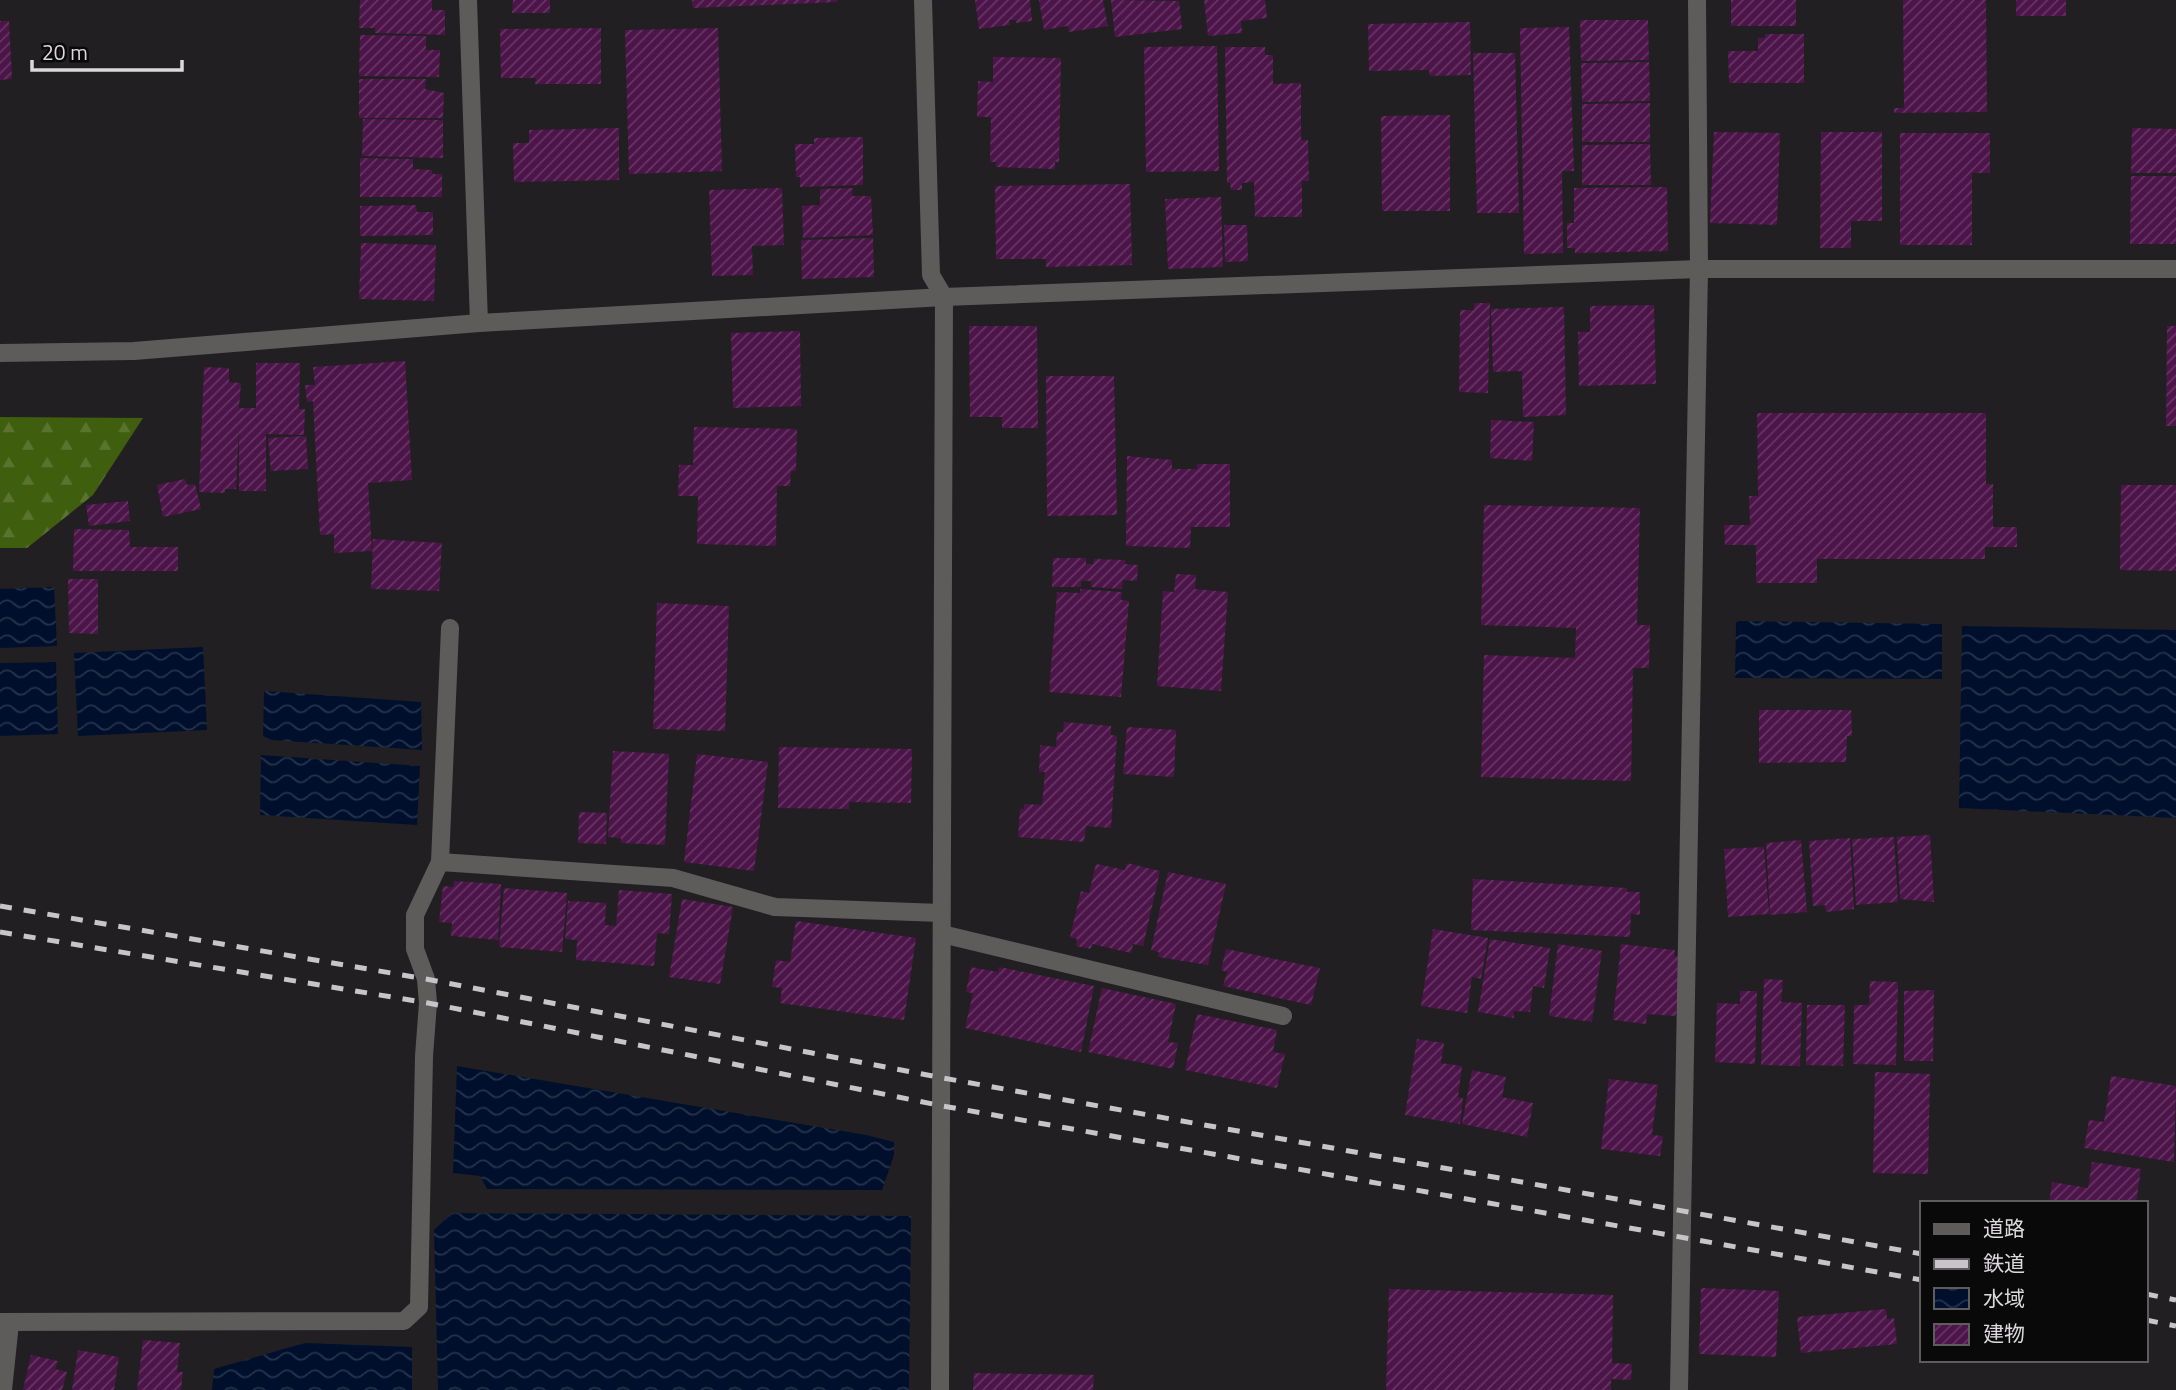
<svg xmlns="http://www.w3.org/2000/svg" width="2176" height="1390" font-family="'Titillium Web','Noto Sans JP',sans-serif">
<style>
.forest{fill:url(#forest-firs)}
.water{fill:url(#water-waves)}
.building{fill:url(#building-hatch)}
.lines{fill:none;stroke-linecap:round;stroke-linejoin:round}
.street{stroke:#5d5c5b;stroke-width:18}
.rail{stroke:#c7c5c7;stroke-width:5;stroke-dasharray:12 12;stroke-linecap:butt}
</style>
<defs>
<pattern id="forest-firs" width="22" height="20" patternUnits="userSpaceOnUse" patternTransform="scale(1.75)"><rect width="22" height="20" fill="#3f5e0e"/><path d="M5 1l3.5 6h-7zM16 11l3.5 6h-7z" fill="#5a7430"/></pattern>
<pattern id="water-waves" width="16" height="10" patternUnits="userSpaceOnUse" patternTransform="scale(1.75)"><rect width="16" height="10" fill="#00102c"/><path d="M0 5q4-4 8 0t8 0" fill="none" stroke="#25324a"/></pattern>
<pattern id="building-hatch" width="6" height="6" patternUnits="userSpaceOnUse" patternTransform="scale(1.75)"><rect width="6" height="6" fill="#4c1449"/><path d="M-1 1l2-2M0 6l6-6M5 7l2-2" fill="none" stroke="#653663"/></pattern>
</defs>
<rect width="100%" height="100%" fill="#211f22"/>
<!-- forest -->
<path class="forest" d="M0,417L143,418L93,495L27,548H0Z"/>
<!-- water -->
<g class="water">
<path d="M54,587L57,646L0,648V589Z"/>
<path d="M1736,621L1942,624V679L1735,678Z"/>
<path d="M1962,626L2176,630V818L1959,808Z"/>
<path d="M203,647L207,730L78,736L74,653Z"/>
<path d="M56,662L58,734L0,736V663Z"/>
<path d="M264,691L421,702L422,750L272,740L263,736Z"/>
<path d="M261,755L420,766L417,825L260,815Z"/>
<path d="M457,1066L866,1135L894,1142V1155L882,1190L487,1189L480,1176L453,1173Z"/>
<path d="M452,1213L911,1216L909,1390H438L434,1230Z"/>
<path d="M305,1343L412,1347V1390H212L214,1369Z"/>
</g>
<!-- building -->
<g class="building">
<path d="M360,0H432V10H445V35L375,33V28H359Z"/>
<path d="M513,0H550V13H512Z"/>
<path d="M692,0H837V2L693,8Z"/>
<path d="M975,0H1030L1032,21L1016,23V20H1009L1010,25L979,29Z"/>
<path d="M1039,0H1103L1108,26L1069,32L1068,26L1044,30Z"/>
<path d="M1111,0L1179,1L1182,29L1115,37Z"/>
<path d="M1204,0H1265L1267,18L1241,21L1242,33L1208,36Z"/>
<rect x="1731" y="0" width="65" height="26"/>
<path d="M1903,0H1986L1987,112L1894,113V108H1904Z"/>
<rect x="2016" y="0" width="50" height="16"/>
<path d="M1580,20H1648L1649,60L1581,61Z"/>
<path d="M0,21H9L12,79L0,80Z"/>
<path d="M1470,22L1471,75L1430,76L1429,70L1369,71L1368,24Z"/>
<path d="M1569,27L1574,171H1562L1563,253L1524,254L1520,28Z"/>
<path d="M601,28V84H535L536,78H501L500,29Z"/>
<path d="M718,28L722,171L629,174L625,30Z"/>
<path d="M1765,34H1804V83H1729L1728,51H1758V38H1765Z"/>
<path d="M360,35L426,36V50H440L439,77L359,76Z"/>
<path d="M1217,46L1219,171L1146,172L1144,47Z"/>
<path d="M1225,47H1265V55H1273V84L1301,83V140H1308L1309,181H1302V217H1255L1254,182L1242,183V190H1231L1230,183H1227Z"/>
<path d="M1473,53H1515L1519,213H1477Z"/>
<path d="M993,57L1061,58L1059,162H1055V169L996,167V162H990L991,117H977L978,81L993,82Z"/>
<path d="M1649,62L1650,101L1582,102L1581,63Z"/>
<path d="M359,79H426L425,89L444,93L443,118H359Z"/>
<path d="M1650,103V142H1582V104Z"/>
<path d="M1450,115V211H1382L1381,116Z"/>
<path d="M363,119L443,120V158L362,156Z"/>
<path d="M619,128V180L514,182L513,143H529V130Z"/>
<path d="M2132,128L2176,129V173H2131Z"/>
<path d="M1714,132L1780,133L1777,225L1710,223Z"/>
<path d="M1821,132H1882V221H1851V248H1820Z"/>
<path d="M1900,133H1990V173H1972V245H1900Z"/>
<path d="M863,137V185L800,187V177H796L795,144H814V138Z"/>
<path d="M1650,144L1651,185H1582V145Z"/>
<path d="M360,158L413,159V169L432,170V174H442V197H360Z"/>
<path d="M2131,176H2176V244H2130Z"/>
<path d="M1130,184L1132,265L1046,267V259H996L995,186Z"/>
<path d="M1667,187L1668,251L1575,253V248H1567V223H1574V188Z"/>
<path d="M782,188L784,245L752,246L753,275L712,276L709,190Z"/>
<path d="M853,188L852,196H871L873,235L803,238L802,206L820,205V189Z"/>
<path d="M1221,197L1223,267L1168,269L1165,199Z"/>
<path d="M416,205L417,212H433V235L360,236V206Z"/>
<path d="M1224,225H1247L1248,261L1225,262Z"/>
<path d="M873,238L874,277L802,279L801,240Z"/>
<path d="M361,243L436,245L434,301L359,299Z"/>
<path d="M1474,303H1490L1488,393L1459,392L1460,310H1474Z"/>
<path d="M1654,305L1656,384L1579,386L1578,332H1590V306Z"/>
<path d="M1564,307L1566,415L1523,417L1522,371L1493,372L1491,309Z"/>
<path d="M969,326H1037L1038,428H1002V417H970Z"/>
<path d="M2167,326H2176V426H2166Z"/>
<path d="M800,331L801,406L733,408L731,333Z"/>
<path d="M405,361L412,480L368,483L372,551L334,553V534L320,535L313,401L307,402L305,385H315L313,367Z"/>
<path d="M256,363H300L299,409H305L304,435L266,434V491H239V427L236,489H225V493L199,492L204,367L229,368V382L241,383L239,408H256Z"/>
<path d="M1046,376H1114L1117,515L1047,516Z"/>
<path d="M1757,413H1986V484H1993V527H2017V547H1985V559H1817V583H1756V545H1725L1724,525H1750L1749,496H1758Z"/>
<path d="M1491,420L1534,422L1532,461L1490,458Z"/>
<path d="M694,427L797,429L796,471H791L790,486H777L776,546L697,544L698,496H678L679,465H693Z"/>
<path d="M306,436L308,469L271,471L268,438Z"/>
<path d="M1127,456L1172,460V469H1197V464H1230V527H1191L1190,548L1126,546Z"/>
<path d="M185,479L187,485L195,484L201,509L163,517L157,485Z"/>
<path d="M2121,485H2176V571L2120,570Z"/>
<path d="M128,501L130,521L89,526L86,505Z"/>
<path d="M1484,505L1640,508L1637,625H1650L1649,668H1633L1631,781L1481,777L1484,655L1575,658L1576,628L1481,625Z"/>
<path d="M74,529L129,530L130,547H178V571H73Z"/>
<path d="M373,539L442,543L439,591L371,589Z"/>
<path d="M1053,558H1086V564H1093L1094,559L1125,560V564L1138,565L1137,581L1123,580L1122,589L1091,587V581H1081V587H1052Z"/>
<path d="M1176,574L1196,575L1195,589L1228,592L1221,691L1157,686L1163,591L1174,592Z"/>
<path d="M68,579H98V634L69,633Z"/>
<path d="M1080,589L1122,592L1121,600L1129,601L1121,697L1049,692L1057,592L1080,593Z"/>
<path d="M657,603L729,606L725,731L653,729Z"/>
<path d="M1759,710H1851L1852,736H1847L1846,762L1759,763Z"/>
<path d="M1064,722L1111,726V735L1117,736L1111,828L1086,826L1084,842L1018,837L1020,809H1024V804L1042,805L1045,772H1039L1040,745L1056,747L1057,732H1063Z"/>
<path d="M1127,727L1176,730L1174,777L1123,774Z"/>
<path d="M779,747L912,749L911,803L849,802V809L778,808Z"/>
<path d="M613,751L669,754L665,845L621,843V838L608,837Z"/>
<path d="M697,754L768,762L754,871L684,862Z"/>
<path d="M579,812L607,813L606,844L578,843Z"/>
<path d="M1930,835L1934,902L1900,899L1897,837Z"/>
<path d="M1894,837L1898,902L1856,905L1852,839Z"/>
<path d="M1850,838L1854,909L1826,912L1825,905L1813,906L1809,841Z"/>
<path d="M1801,840L1807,912L1770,915L1766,843Z"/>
<path d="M1764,847L1769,914L1728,917L1724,849Z"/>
<path d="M1127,863L1160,871L1143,946L1133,944L1131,953L1092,944L1091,949L1076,946L1077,939L1070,937L1081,891L1089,893L1096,864L1125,870Z"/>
<path d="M1168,872L1226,884L1208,965L1158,957L1159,952L1151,950Z"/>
<path d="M1473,879L1627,888V892H1640V915L1631,914L1630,937L1471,930Z"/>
<path d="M454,881L501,884L498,940L451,936L452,923L439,922L443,886L453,887Z"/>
<path d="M504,888L567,893L562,952L499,947Z"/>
<path d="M619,890L672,894L669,934L657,933L654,966L576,960L577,940L565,939L568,901L606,903L605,925L616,926Z"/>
<path d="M682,899L733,907L720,984L669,977Z"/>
<path d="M796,921L916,938L904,1020L780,1003L782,988L772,987L776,960L790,962Z"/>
<path d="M1433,929L1488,938L1481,979L1472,977L1467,1013L1421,1006Z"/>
<path d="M1490,939L1550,948L1544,988L1533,986L1530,1012L1514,1011V1018L1478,1012Z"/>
<path d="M1558,944L1602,951L1592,1022L1549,1016Z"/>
<path d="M1621,944L1675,950L1674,956L1682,957L1676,1016L1647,1014L1646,1024L1613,1020Z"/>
<path d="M1226,949L1320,968L1311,1005L1223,986L1227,972L1221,970Z"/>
<path d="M971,967L998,972L999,967L1094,986L1081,1052L965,1028L973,993L966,992Z"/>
<path d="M1764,979L1783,980L1781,1002L1802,1003L1800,1066L1761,1065Z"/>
<path d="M1870,981L1898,982L1896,1065L1853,1064L1854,1005H1869Z"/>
<path d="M1102,988L1176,1004L1168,1042L1178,1043L1173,1069L1088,1052Z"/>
<path d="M1934,990L1933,1061H1904V991Z"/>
<path d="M1740,991H1757L1755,1064L1715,1062L1717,1003L1740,1004Z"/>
<path d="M1807,1005H1845L1843,1066L1806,1065Z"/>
<path d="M1197,1014L1277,1030L1273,1052L1285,1054L1277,1088L1185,1070Z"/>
<path d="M1417,1039L1444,1043L1441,1063L1462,1066L1458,1097L1463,1098L1460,1124L1405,1115Z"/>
<path d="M1472,1070L1506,1077L1502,1097L1533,1103L1527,1137L1462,1124Z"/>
<path d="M1875,1072L1930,1074L1928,1174L1873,1173Z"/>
<path d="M2111,1076L2176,1086L2174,1162L2084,1148L2089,1120L2104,1122Z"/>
<path d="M1609,1079L1658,1085L1652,1135L1663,1136L1660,1156L1601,1149Z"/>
<path d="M2092,1162L2141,1169L2136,1203H2049L2052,1182L2088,1188Z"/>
<path d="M1701,1288L1779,1291L1776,1357L1699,1354Z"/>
<path d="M1389,1289L1613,1295L1612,1363L1632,1364L1631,1380L1611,1379V1390H1386Z"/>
<path d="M1886,1309L1887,1319L1894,1318L1897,1344L1801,1353L1797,1317Z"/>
<path d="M143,1340L180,1343L177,1372H183L181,1390H137Z"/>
<path d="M78,1350L119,1357L114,1390H72Z"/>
<path d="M31,1355L58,1361L55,1369L67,1372L62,1390H23Z"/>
<path d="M974,1373L1094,1375L1093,1390H973Z"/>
</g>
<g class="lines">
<!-- street -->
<g class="street">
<path d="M468,0L479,323"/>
<path d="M923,0L931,275L944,297L940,1390"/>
<path d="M0,353L134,351L479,323L944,297L1699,269H2176"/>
<path d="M440,862L673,878L775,907L941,913"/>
<path d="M942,934L1283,1016"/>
<path d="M0,1322L404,1321L419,1307L424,1056L428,1003L426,979L415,949V915L440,862L450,628"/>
<path d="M3,1390L10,1323"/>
<path d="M1679,1390L1699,269L1697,0"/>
</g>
<!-- rail -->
<g class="rail">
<path d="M0,906L426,979L943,1078L1922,1254"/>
<path d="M0,932L428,1003L943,1106L1922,1280"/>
<path d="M2146,1294L2176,1300"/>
<path d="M2146,1320L2176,1326"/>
</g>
</g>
<!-- legend -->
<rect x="1920" y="1201" width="228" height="161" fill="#0a090a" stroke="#5e5c5e" stroke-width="2"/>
<rect x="1934" y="1224" width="35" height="10" fill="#5d5c5b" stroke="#5e5c5e" stroke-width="2"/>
<text x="1983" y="1236" font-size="21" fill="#dbd9db">道路</text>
<rect x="1934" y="1259" width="35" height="10" fill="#c7c5c7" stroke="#5e5c5e" stroke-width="2"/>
<text x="1983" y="1271" font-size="21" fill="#dbd9db">鉄道</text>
<rect x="1934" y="1288" width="35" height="21" fill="url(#water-waves)" stroke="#5e5c5e" stroke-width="2"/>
<text x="1983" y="1306" font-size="21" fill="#dbd9db">水域</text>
<rect x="1934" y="1324" width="35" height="21" fill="url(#building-hatch)" stroke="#5e5c5e" stroke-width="2"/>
<text x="1983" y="1341" font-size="21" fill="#dbd9db">建物</text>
<!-- scale -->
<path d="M32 60v10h150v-10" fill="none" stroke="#dbd9db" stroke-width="3.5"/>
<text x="42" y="60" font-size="21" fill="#dbd9db" stroke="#0a090a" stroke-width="5" paint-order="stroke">20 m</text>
</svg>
